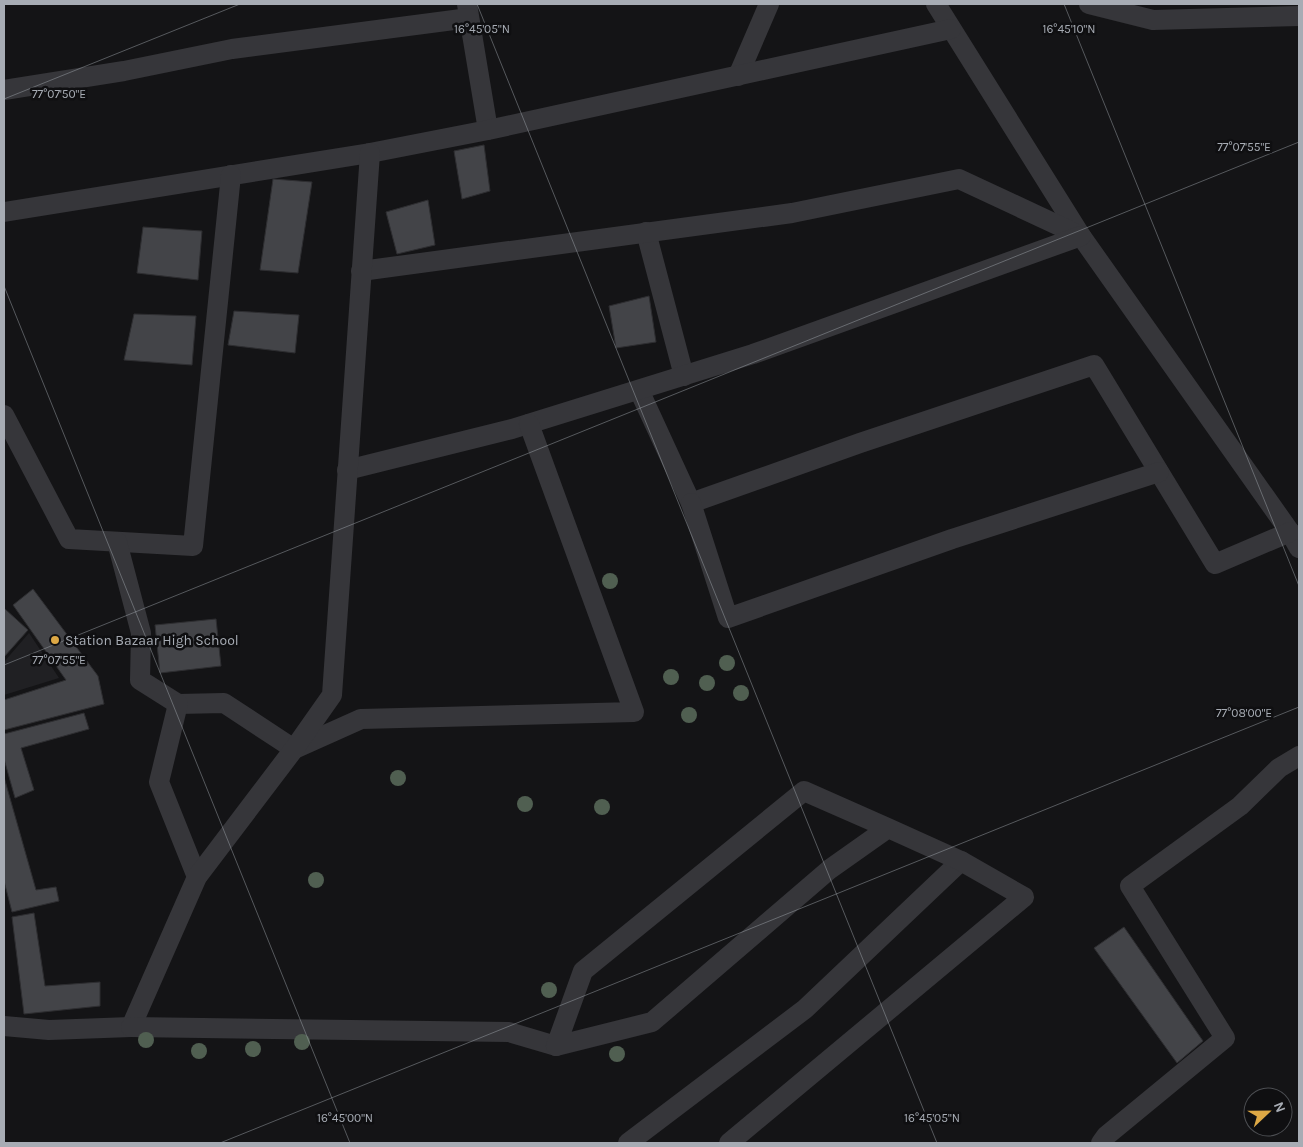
<svg xmlns="http://www.w3.org/2000/svg" width="1303" height="1147" font-family="Karla,sans-serif">
	<style>
		.built { fill: #202023 }
		.building { fill: #434448; stroke: #2e2e31 }
		.lines { fill: none; stroke-linecap: round; stroke-linejoin: round }
		.street { stroke: #36363a; stroke-width: 20 }
		.tree { fill: #505f51 }
		.ticks { fill: none; stroke: #a7acb4; stroke-width: 1; stroke-opacity: 0.45 }
		.poi-dot { fill: #dda845; stroke: #0f0f11; stroke-width: 2 }
		.labels { text-anchor: middle; dominant-baseline: central; stroke-width: 5; stroke-linejoin: round; paint-order: stroke }
		.poi-label { font-size: 14px; fill: #a7acb4; stroke: #0f0f11; text-anchor: start }
		.ticks-label { font-size: 12px; text-anchor: middle; fill: #a7acb4; stroke: #0f0f11; stroke-width: 5; stroke-linejoin: round; paint-order: stroke }
	</style>
	<rect width="100%" height="100%" fill="#141416"/>
	<!-- built -->
	<polygon class="built" points="29,633 59,678 4,695 4,662"/>
	<!-- building -->
	<g class="building">
		<polygon points="484,145 490,191 462,199 454,151"/>
		<polygon points="273,179 312,182 298,273 260,270"/>
		<polygon points="428,200 435,245 397,254 386,212"/>
		<polygon points="143,227 202,231 198,280 137,273"/>
		<polygon points="649,296 656,342 616,348 609,306"/>
		<polygon points="234,311 299,315 295,353 228,345"/>
		<polygon points="134,314 196,316 192,365 124,360"/>
		<polygon points="33,589 98,676 104,704 4,730 4,700 66,680 13,605"/>
		<polygon points="5,609 28,630 4,657 4,610"/>
		<polygon points="216,619 221,666 160,673 155,625"/>
		<polygon points="84,713 89,729 21,748 34,790 15,798 4,759 4,734"/>
		<polygon points="4,777 36,890 56,887 59,901 12,912 4,881"/>
		<polygon points="34,913 45,986 100,982 100,1006 24,1014 12,917"/>
		<polygon points="1124,927 1203,1041 1177,1063 1094,948"/>
	</g>
	<g class="lines">
		<!-- street -->
		<g class="street">
			<polyline points="467,4 488,130"/>
			<polyline points="936,4 1081,236 1290,532 1299,548"/>
			<polyline points="1089,4 1153,20 1299,16"/>
			<polyline points="738,76 769,4"/>
			<polyline points="4,90 124,71 232,49 469,18"/>
			<polyline points="4,212 370,153 488,130 951,29"/>
			<polyline points="646,232 684,376"/>
			<polyline points="361,271 792,213 959,179 1081,236"/>
			<polyline points="639,390 691,503 860,443 1094,365 1215,564 1290,532"/>
			<polyline points="4,415 69,539 193,546 231,175"/>
			<polyline points="347,470 512,429 753,354 1081,236"/>
			<polyline points="691,503 728,618 952,539 1159,472"/>
			<polyline points="117,542 141,633 140,680 178,704 224,703 294,749 361,719 634,712 529,424"/>
			<polyline points="178,704 159,782 197,877"/>
			<polyline points="4,1026 49,1030 131,1027 197,877 294,749 332,695 370,153"/>
			<polyline points="131,1027 509,1032 556,1046"/>
			<polyline points="628,1143 805,1009 961,861"/>
			<polyline points="729,1143 1024,897 961,861 888,828 804,791 583,971 556,1046 652,1022 830,869 888,828"/>
			<polyline points="1101,1143 1106,1136 1225,1038 1130,886 1240,806 1279,768 1299,756"/>
		</g>
	</g>
	<!-- trees -->
	<g class="tree">
		<circle cx="610" cy="581" r="8"/>
		<circle cx="727" cy="663" r="8"/>
		<circle cx="671" cy="677" r="8"/>
		<circle cx="707" cy="683" r="8"/>
		<circle cx="741" cy="693" r="8"/>
		<circle cx="689" cy="715" r="8"/>
		<circle cx="398" cy="778" r="8"/>
		<circle cx="525" cy="804" r="8"/>
		<circle cx="602" cy="807" r="8"/>
		<circle cx="316" cy="880" r="8"/>
		<circle cx="549" cy="990" r="8"/>
		<circle cx="146" cy="1040" r="8"/>
		<circle cx="302" cy="1042" r="8"/>
		<circle cx="253" cy="1049" r="8"/>
		<circle cx="199" cy="1051" r="8"/>
		<circle cx="617" cy="1054" r="8"/>
	</g>
	<!-- ticks -->
	<path class="ticks" d="M 477,4 L 937,1143M 1064,4 L 1299,586M 4,99 L 240,4M 4,286 L 350,1143M 4,665 L 1299,142M 220,1143 L 1299,707"/>
	<!-- markers -->
	<circle class="poi-dot" cx="55" cy="640" r="5"/>
	<g class="labels">
		<!-- poi labels -->
		<g class="poi-label">
			<text x="65" y="640">Station Bazaar High School</text>
		</g>
	</g>
	<g class="ticks-label">
		<text x="482" y="33">16°45'05"N</text>
		<text x="1069" y="33">16°45'10"N</text>
		<text x="59" y="98">77°07'50"E</text>
		<text x="1244" y="151">77°07'55"E</text>
		<text x="59" y="664">77°07'55"E</text>
		<text x="1244" y="717">77°08'00"E</text>
		<text x="345" y="1122">16°45'00"N</text>
		<text x="932" y="1122">16°45'05"N</text>
	</g>
	<!-- border -->
	<rect width="1303" height="1147" fill="none" stroke="#a7acb4" stroke-width="10"/>
	<!-- north arrow -->
	<g transform="translate(1268 1112) rotate(68)"><circle r="24" fill="#0f0f11" stroke="#4c4e52"/>
	<path d="M0-4L9 19L0 12L-9 19Z" fill="#dda845"/>
	<text y="-8" font-size="14" font-weight="bold" text-anchor="middle" fill="#a7acb4">N</text>
	</g>
</svg>
